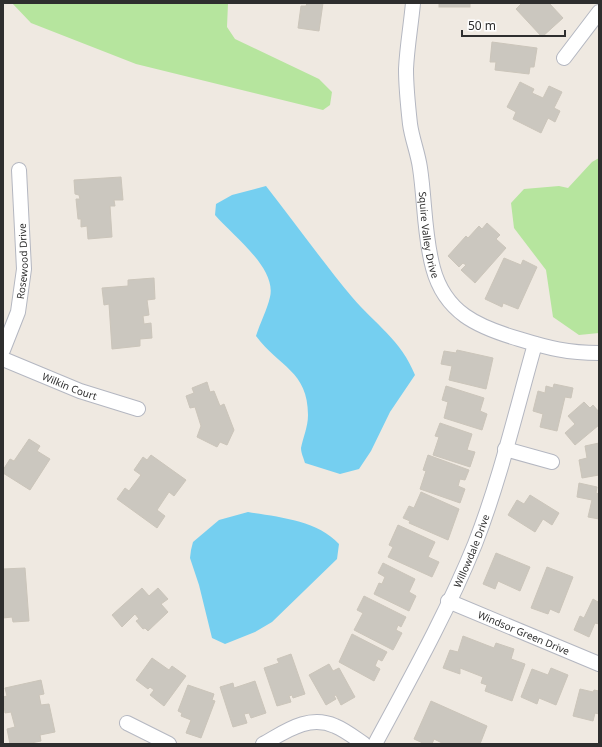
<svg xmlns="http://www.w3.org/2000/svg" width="602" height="747" font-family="'Noto Sans',sans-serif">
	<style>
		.green { fill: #b6e59e }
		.water { fill: #75cff0 }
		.building { fill: #cbc7bf; stroke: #cbc5ba }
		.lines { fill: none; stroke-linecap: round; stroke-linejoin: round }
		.minor-casing { stroke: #b4b7c1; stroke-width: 16 }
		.minor { stroke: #fff; stroke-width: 14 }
		.labels { text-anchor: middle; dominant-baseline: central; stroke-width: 4; stroke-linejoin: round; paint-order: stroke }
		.street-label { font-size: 10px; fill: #2e2e2e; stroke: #fff }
	</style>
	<rect width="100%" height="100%" fill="#efe9e1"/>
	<!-- green -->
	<g class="green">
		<polygon points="12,3 228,3 227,27 235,39 319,79 332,92 330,105 323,110 136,64 31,23"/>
		<polygon points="599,158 599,333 579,335 553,317 546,270 514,228 511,203 524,189 559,186 568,188 592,162"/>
	</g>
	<!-- water -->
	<g class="water">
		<path d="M 266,186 C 295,223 322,261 352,297 C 375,324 401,340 415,375 L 390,412 L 371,451 L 359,469 L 340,474 L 305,463 C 304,459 301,453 301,448 C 303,437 308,427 308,415 C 308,371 279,367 256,336 C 260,323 267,310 270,297 C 277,268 232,235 215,215 L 216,204 L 232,195 Z"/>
		<path d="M 248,512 C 278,517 317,520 339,544 L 337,559 L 272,622 L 255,632 L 225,644 L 212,638 L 199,585 L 190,558 L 191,550 L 193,542 L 219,520 Z"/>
	</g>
	<!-- building -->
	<g class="building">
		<polygon points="307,3 323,3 319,31 298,28 301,6 306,6"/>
		<rect x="439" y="3" width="31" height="4"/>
		<polygon points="522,3 549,3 563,18 542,37 516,9"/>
		<polygon points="492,42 537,48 534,67 530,67 529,74 495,70 496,62 490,62"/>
		<polygon points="520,82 534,89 532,93 543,98 549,86 562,92 554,108 560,111 555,122 548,118 541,133 513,119 516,112 507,107"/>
		<polygon points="121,177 123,200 114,200 115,206 110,206 112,237 88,239 87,226 81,227 81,219 78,219 76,199 80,199 79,195 75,194 74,180"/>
		<polygon points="487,223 500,235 496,239 506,248 475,283 461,270 466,265 463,263 459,267 448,256 466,236 468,238 479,226 482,229"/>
		<polygon points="504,258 521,265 523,260 537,267 518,309 503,303 502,307 485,299"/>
		<polygon points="154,278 155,299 147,300 149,315 143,316 144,324 151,323 152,338 140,339 140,346 112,349 109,304 104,305 102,288 128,286 128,280"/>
		<polygon points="457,350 493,358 486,389 449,380 452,366 441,364 444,351 456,353"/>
		<polygon points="207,382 210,392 214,391 220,406 224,404 234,430 227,445 220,442 217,447 197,437 201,426 195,407 190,408 186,396 194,393 192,388"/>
		<polygon points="554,384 573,388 571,398 565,397 557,431 540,427 543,414 533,411 538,391 545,393 546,386 553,388"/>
		<polygon points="446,386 484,398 480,411 487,414 482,430 444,418 448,402 442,400"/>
		<polygon points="584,402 590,408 593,405 599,412 597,414 599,417 599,425 575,445 565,433 575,424 568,416"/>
		<polygon points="440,423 472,434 467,450 475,452 470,467 433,455 439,437 435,436"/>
		<polygon points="29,439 40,446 37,451 50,459 30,490 3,473 3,470 10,459 14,461"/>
		<polygon points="599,443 599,475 582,478 579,460 587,458 585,446"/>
		<polygon points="151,455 186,480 174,496 169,492 157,510 165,516 157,528 117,499 125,488 129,491 141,475 134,470 143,457 147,460"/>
		<polygon points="428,455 469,470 465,480 460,479 458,486 465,489 460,503 420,489 426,471 423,470"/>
		<polygon points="579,483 597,487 596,493 599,494 599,519 588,517 592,500 577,497"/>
		<polygon points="421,492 459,509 448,540 409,523 410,521 403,518 409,506 414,508"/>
		<polygon points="530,495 559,513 552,525 543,519 535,532 508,515 517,500 524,504"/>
		<polygon points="398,525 435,542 428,557 439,562 432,577 388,557 393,547 389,545"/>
		<polygon points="496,553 530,567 520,591 498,581 495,589 483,584"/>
		<polygon points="383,563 415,579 409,592 416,596 409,611 374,594 379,583 382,584 385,577 378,573"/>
		<polygon points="547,567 573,577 559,613 550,609 548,614 531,608"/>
		<polygon points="25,568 29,621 13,622 12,617 3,618 3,569"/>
		<polygon points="142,588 149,596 158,588 168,599 161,604 168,612 148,631 145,628 143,629 136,621 139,619 135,614 122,627 112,615"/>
		<polygon points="364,596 406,617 401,627 398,625 396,630 402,633 393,650 354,630 363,613 357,610"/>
		<polygon points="593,599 598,602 599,599 599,624 595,623 589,637 574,630 580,616 584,618"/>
		<polygon points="352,634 387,652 382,661 378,659 375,666 380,669 374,681 339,662"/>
		<polygon points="463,636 494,648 496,643 514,649 511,659 525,664 512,701 485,691 487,685 481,683 483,677 460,668 460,674 443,668 450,650 458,652"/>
		<polygon points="291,654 305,694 293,698 292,695 289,696 291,702 277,706 264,668 279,663 277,659"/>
		<polygon points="152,658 169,670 172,666 186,676 164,706 150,695 154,690 150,687 148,689 136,680"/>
		<polygon points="329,664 333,671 339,668 355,697 341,705 336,695 334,696 336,699 326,705 309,675"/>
		<polygon points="551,668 568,675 556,705 539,698 537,704 521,697 532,669 548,675"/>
		<polygon points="41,680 44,694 39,695 41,705 49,704 55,732 40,735 41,741 26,744 10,744 7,729 15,727 11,712 5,713 3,697 7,696 5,688"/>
		<polygon points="255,681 266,713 251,718 249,713 244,714 247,723 233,727 220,687 233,683 234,688"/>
		<polygon points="188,685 214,694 212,700 215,701 201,738 186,733 191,720 181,716 182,713 178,711"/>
		<polygon points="580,689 593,692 594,690 599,691 599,714 595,713 593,721 573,716"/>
		<polygon points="431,701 487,726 480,744 444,744 434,739 432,744 425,744 414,739"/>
	</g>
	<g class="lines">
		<!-- minor casing -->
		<g class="minor-casing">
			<g id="minor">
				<path id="s1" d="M 413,3 C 411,25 407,47 406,69 C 406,88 408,106 410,124 C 412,139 418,153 420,168 C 425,201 424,235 433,268 C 445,313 478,327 519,339 C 548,348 568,353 599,353"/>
				<polyline points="564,58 599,12"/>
				<path id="s2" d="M 3,350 L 18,312 L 24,269 L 19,170"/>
				<path id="s3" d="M 3,359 L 80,391 L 138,409"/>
				<polyline points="505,449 552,462"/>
				<path id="s4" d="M 448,601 L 599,664"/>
				<polyline points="127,723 169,744"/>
				<path d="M 263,744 C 285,732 308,714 335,726 C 345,730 355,738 364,744"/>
				<path id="s5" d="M 375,744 C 410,679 447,613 475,544 C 500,480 516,411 535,344"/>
			</g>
		</g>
		<!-- minor -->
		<use href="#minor" class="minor"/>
	</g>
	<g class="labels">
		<!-- street labels -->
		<g class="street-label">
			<text stroke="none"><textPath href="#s1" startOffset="234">Squire Valley Drive</textPath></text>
			<text stroke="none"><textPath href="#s2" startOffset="92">Rosewood Drive</textPath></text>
			<text stroke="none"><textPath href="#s3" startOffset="72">Wilkin Court</textPath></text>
			<text stroke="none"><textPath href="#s5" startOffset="216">Willowdale Drive</textPath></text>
			<text stroke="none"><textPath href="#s4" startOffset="82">Windsor Green Drive</textPath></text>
		</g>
	</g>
	<!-- border -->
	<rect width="602" height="747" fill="none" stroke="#2e2e2e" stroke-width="8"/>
	<!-- scale -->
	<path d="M462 30v6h103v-6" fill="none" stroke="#2e2e2e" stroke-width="2"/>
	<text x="468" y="30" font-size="12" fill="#2e2e2e" stroke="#ffffff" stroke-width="3" paint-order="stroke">50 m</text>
</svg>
